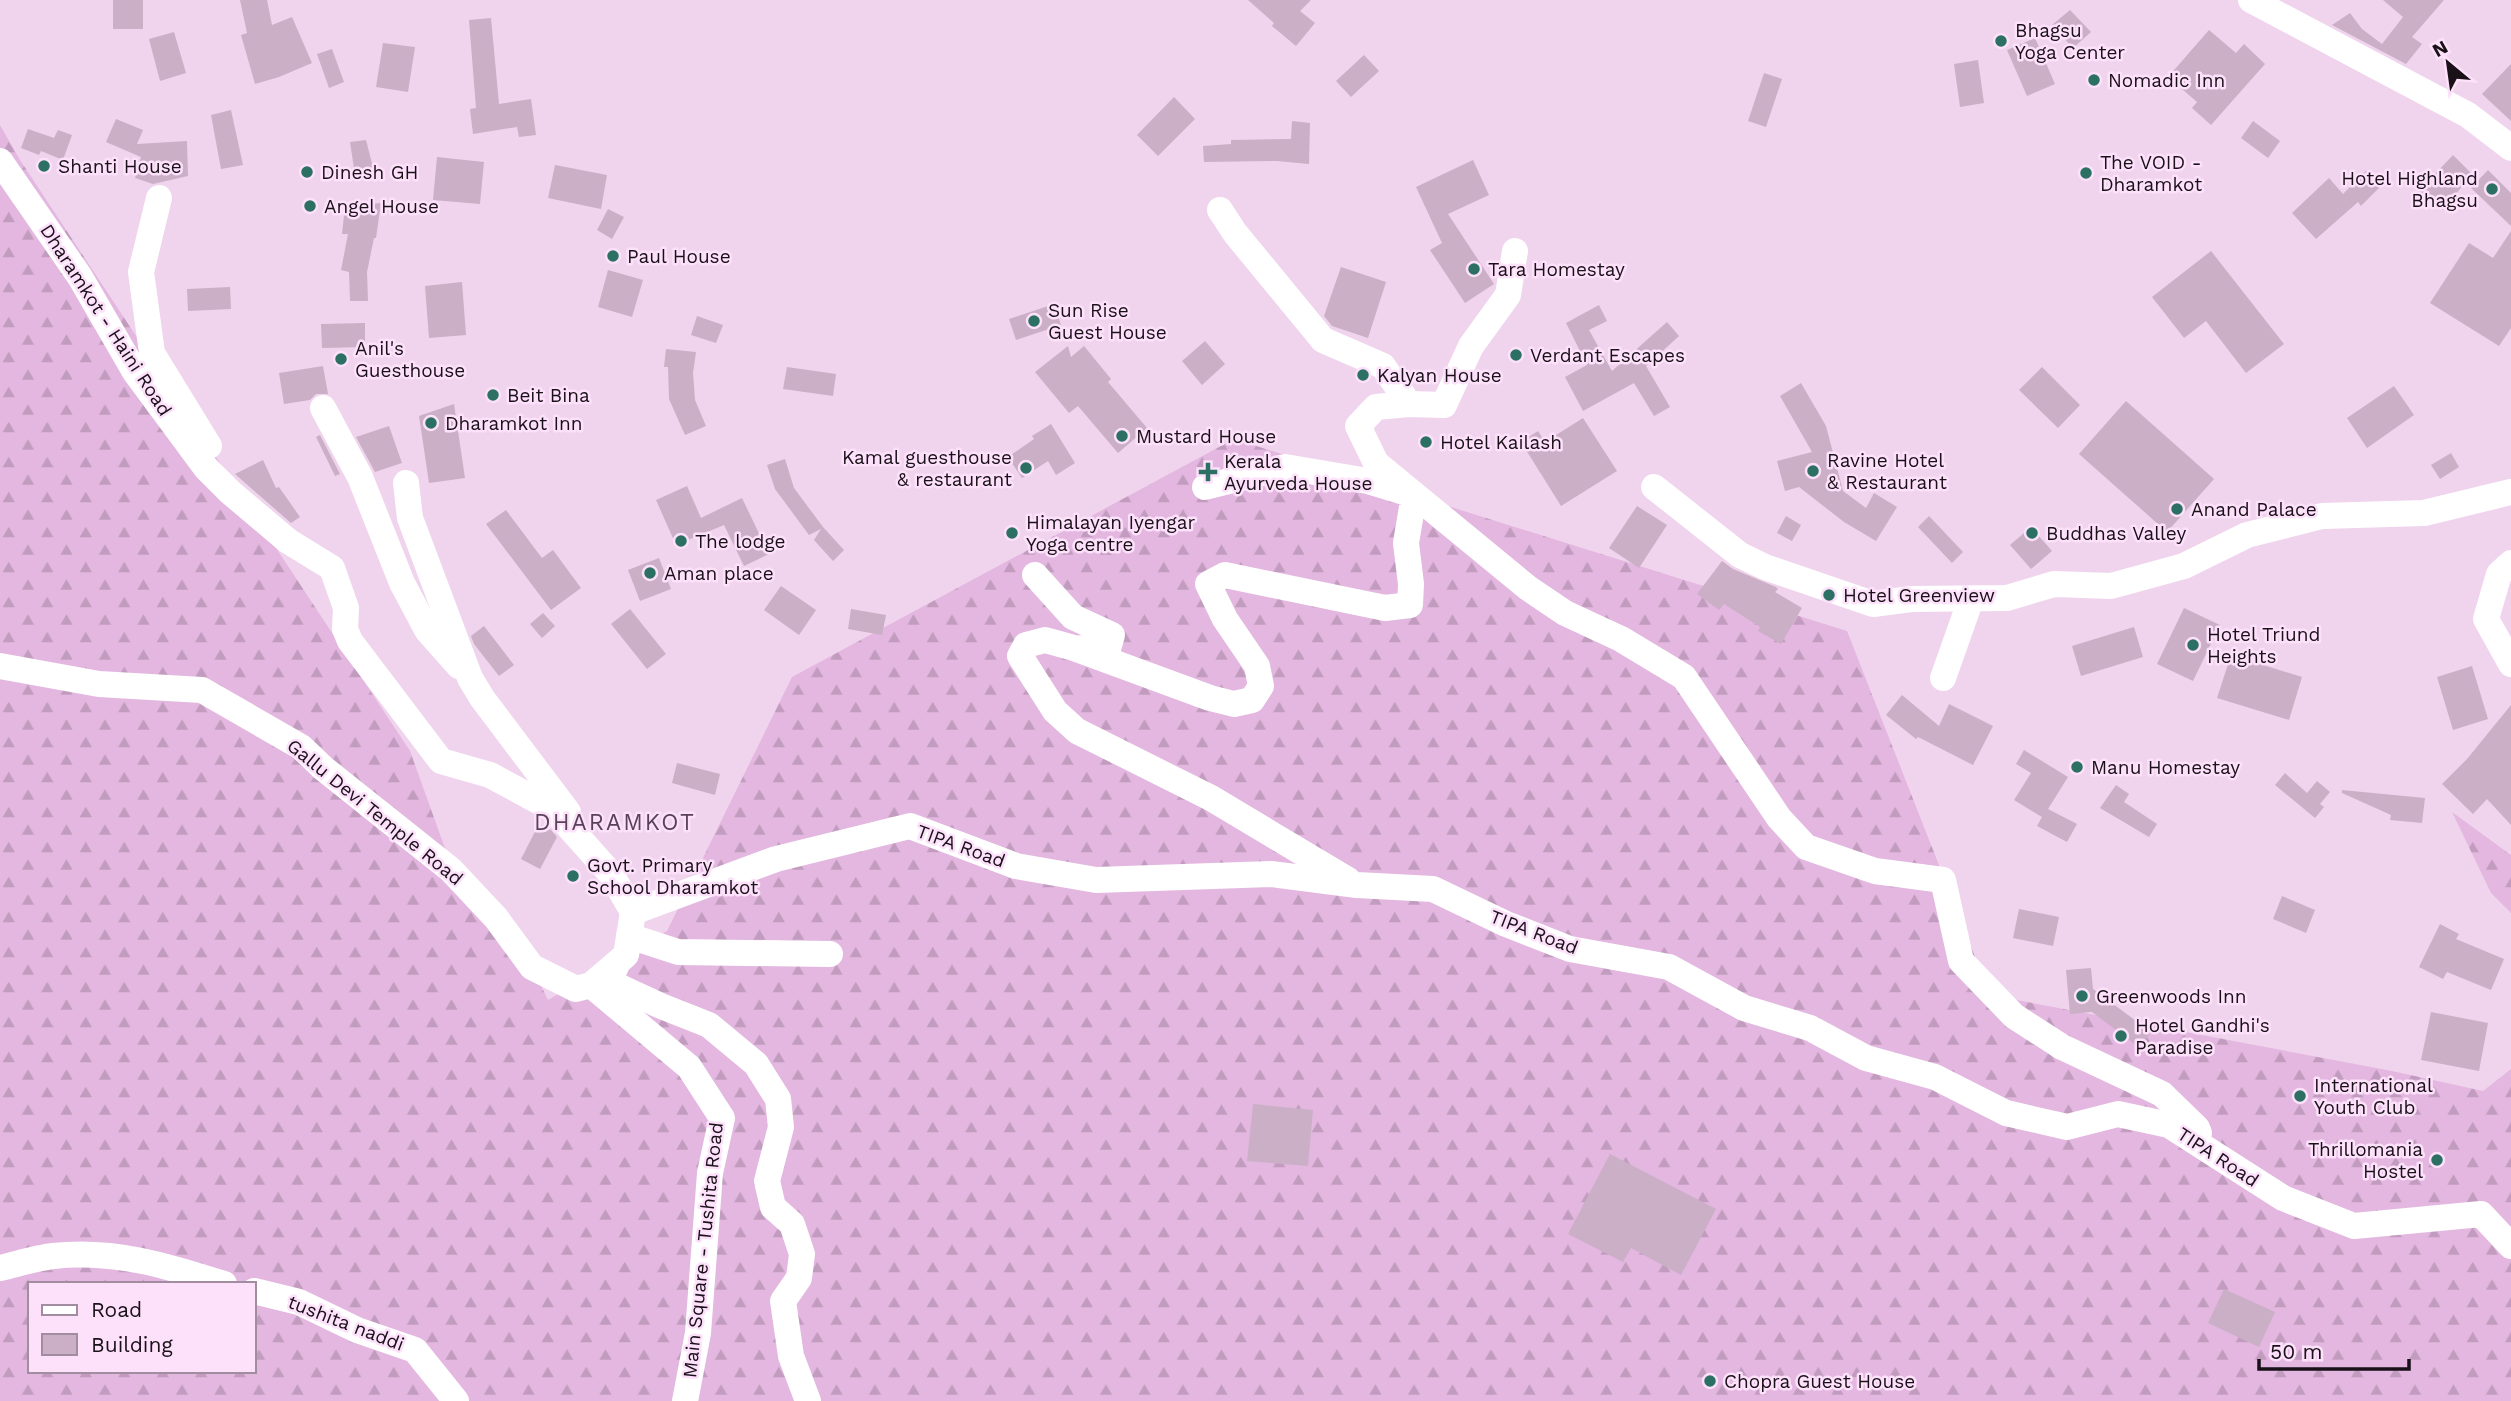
<svg xmlns="http://www.w3.org/2000/svg" width="2511" height="1401" font-family="'Work Sans',sans-serif">
	<style>
		.forest { fill: url(#forest-firs); fill-rule: evenodd }
		.building { fill: #caafc7 }
		.lines { fill: none; stroke-linecap: round; stroke-linejoin: round }
		.minor { stroke: #fff; stroke-width: 26 }
		.poi-dot { fill: #2c7063; stroke: #fde1fb; stroke-width: 2.5 }
		.labels { text-anchor: middle; dominant-baseline: central; stroke-width: 5; stroke-linejoin: round; paint-order: stroke }
		.poi-label { font-size: 19px; fill: #191018; stroke: #fde1fb; text-anchor: start }
		.street-label { font-size: 19px; fill: #191018; stroke: #fde1fb }
		.quarter-label { font-size: 23px; letter-spacing: 2px; fill: #594358; stroke: #fde1fb }
	</style>
	<defs>
		<pattern id="forest-firs" width="22" height="20" patternUnits="userSpaceOnUse" patternTransform="scale(1.75)"><rect width="22" height="20" fill="#e3b7e0"/><path d="M5 1l3.5 6h-7zM16 11l3.5 6h-7z" fill="#c29cbf"/></pattern>
	</defs>
	<rect width="100%" height="100%" fill="#f0d4ed"/>
	<!-- forest -->
	<g class="forest">
		<path d="M 0,125 L 20,160 L 410,751 L 451,865 L 532,967 L 548,1000 L 667,931 L 792,677 L 1234,439 L 1847,631 L 1990,995 L 2392,1071 L 2483,1091 L 2511,1069 L 2511,1401 L 0,1401 ZM 30,1284 L 254,1284 L 254,1371 L 30,1371 Z"/>
		<polygon points="2452,812 2511,855 2511,913 2491,893"/>
	</g>
	<!-- building -->
	<g class="building">
		<rect x="113" y="0" width="30" height="29"/>
		<polygon points="240,0 267,0 272,25 292,17 312,63 279,77 255,84 241,35 247,33"/>
		<polygon points="1248,0 1311,0 1300,11 1315,23 1296,46 1272,26 1274,23"/>
		<polygon points="2383,0 2444,0 2412,37 2422,44 2406,64 2332,25 2350,13 2362,29 2382,44 2403,17"/>
		<polygon points="2070,10 2091,32 2073,48 2052,25"/>
		<polygon points="491,18 499,104 531,99 536,135 519,137 517,127 473,134 470,109 476,108 469,20"/>
		<polygon points="2209,30 2236,53 2244,44 2265,64 2211,125 2192,108 2197,102 2168,77"/>
		<polygon points="174,32 186,73 160,81 149,39"/>
		<polygon points="2035,38 2055,84 2027,96 2007,50"/>
		<polygon points="383,43 415,47 408,92 376,87"/>
		<polygon points="332,49 344,82 329,88 317,54"/>
		<polygon points="1364,55 1379,71 1351,97 1336,81"/>
		<polygon points="1978,60 1984,103 1960,107 1954,64"/>
		<polygon points="2511,64 2511,121 2482,94"/>
		<polygon points="1764,73 1782,79 1766,127 1748,121"/>
		<polygon points="1174,97 1195,119 1158,156 1137,135"/>
		<polygon points="231,110 243,165 221,169 211,115"/>
		<polygon points="116,119 143,130 137,144 187,141 188,176 153,184 135,178 141,157 106,142"/>
		<polygon points="1292,121 1310,123 1309,164 1277,161 1204,162 1203,146 1231,144 1231,140 1291,139"/>
		<polygon points="2253,121 2280,141 2268,158 2241,138"/>
		<polygon points="28,129 54,138 58,130 72,135 63,160 41,151 39,155 21,148"/>
		<polygon points="366,140 374,171 355,175 350,142"/>
		<polygon points="2453,155 2472,174 2443,210 2419,191"/>
		<polygon points="437,157 484,162 480,204 433,200"/>
		<polygon points="1473,160 1489,195 1448,214 1494,284 1465,303 1430,250 1442,243 1416,187"/>
		<polygon points="555,165 607,175 601,209 548,198"/>
		<polygon points="2488,170 2511,193 2511,226 2471,188"/>
		<polygon points="2366,171 2381,186 2361,206 2358,202 2316,239 2292,213 2329,178 2343,194"/>
		<polygon points="381,203 376,238 374,238 367,272 368,301 350,301 349,272 341,270 348,234 342,234 345,206"/>
		<polygon points="608,209 624,217 612,239 597,230"/>
		<polygon points="2511,231 2511,328 2499,346 2430,303 2469,243 2493,258"/>
		<polygon points="2211,251 2284,344 2246,373 2206,321 2184,338 2152,297"/>
		<polygon points="1341,267 1386,282 1368,338 1332,326 1324,316"/>
		<polygon points="608,270 643,280 632,317 598,307"/>
		<polygon points="462,282 466,335 429,338 425,286"/>
		<polygon points="230,287 231,309 188,311 187,289"/>
		<polygon points="1054,304 1061,325 1016,340 1009,319"/>
		<polygon points="1599,305 1607,321 1589,330 1612,371 1667,322 1679,336 1646,366 1670,407 1654,416 1634,383 1583,411 1565,377 1587,365 1566,323"/>
		<polygon points="697,316 723,325 716,343 691,335"/>
		<polygon points="365,323 365,347 322,348 321,324"/>
		<polygon points="1205,341 1225,364 1202,385 1182,361"/>
		<polygon points="1068,346 1071,357 1084,346 1111,379 1108,382 1147,428 1118,453 1078,406 1069,413 1035,372"/>
		<polygon points="666,349 696,352 693,373 695,400 706,426 685,435 669,399 668,367 664,367"/>
		<polygon points="323,366 328,394 316,394 310,400 284,404 279,373"/>
		<polygon points="787,367 836,374 833,396 783,389"/>
		<polygon points="2042,367 2080,405 2058,428 2019,390"/>
		<polygon points="1801,383 1826,426 1843,491 1866,508 1874,493 1897,507 1876,541 1844,522 1799,487 1785,491 1777,461 1812,452 1780,396"/>
		<polygon points="2394,386 2414,415 2367,448 2347,418"/>
		<polygon points="2126,401 2214,479 2167,532 2079,454"/>
		<polygon points="454,404 465,478 429,483 419,416"/>
		<polygon points="1583,418 1617,471 1561,506 1521,442 1538,431 1545,442"/>
		<polygon points="1051,424 1075,463 1056,475 1048,461 1022,478 1008,457 1034,439 1032,436"/>
		<polygon points="389,426 402,463 375,472 356,437"/>
		<polygon points="320,435 340,474 335,476 316,437"/>
		<polygon points="2451,453 2459,467 2440,479 2431,465"/>
		<polygon points="785,459 794,488 823,527 844,550 833,561 814,540 821,529 809,535 775,489 767,465"/>
		<polygon points="263,460 276,488 279,487 300,517 291,523 235,474"/>
		<polygon points="687,486 701,518 742,498 769,554 744,566 724,525 676,545 656,500"/>
		<polygon points="1637,506 1667,525 1639,568 1609,548"/>
		<polygon points="506,510 542,558 553,550 581,588 551,610 486,524"/>
		<polygon points="1786,516 1801,525 1792,541 1777,533"/>
		<polygon points="1929,516 1963,552 1952,563 1918,527"/>
		<polygon points="2031,527 2052,551 2031,569 2010,545"/>
		<polygon points="659,558 671,589 640,601 628,570"/>
		<polygon points="1722,561 1733,569 1776,587 1778,589 1775,592 1802,608 1781,644 1758,631 1760,627 1724,604 1719,610 1697,594"/>
		<polygon points="781,586 816,610 799,635 764,610"/>
		<polygon points="2184,608 2220,625 2193,681 2157,664"/>
		<polygon points="630,609 666,654 647,669 611,624"/>
		<polygon points="851,609 886,615 882,635 848,629"/>
		<polygon points="543,613 555,626 542,638 530,624"/>
		<polygon points="484,626 514,665 499,676 474,644 471,636"/>
		<polygon points="2134,627 2143,657 2081,676 2072,646"/>
		<polygon points="2231,655 2302,677 2289,720 2217,698"/>
		<polygon points="2472,666 2488,719 2453,730 2437,677"/>
		<polygon points="1902,695 1939,726 1949,704 1993,726 1973,765 1918,737 1916,739 1886,715"/>
		<polygon points="2511,705 2511,825 2487,799 2473,814 2442,784 2467,759"/>
		<polygon points="2024,750 2068,777 2048,809 2077,824 2067,842 2037,826 2042,817 2014,800 2031,773 2016,764"/>
		<polygon points="677,763 720,774 715,795 672,783"/>
		<polygon points="2285,773 2307,793 2317,781 2330,792 2320,804 2324,807 2315,818 2275,785"/>
		<polygon points="2116,785 2129,794 2124,802 2157,824 2149,837 2100,808"/>
		<polygon points="2342,790 2425,798 2422,823 2390,820 2391,815 2342,793"/>
		<polygon points="539,824 551,830 557,837 540,869 521,859"/>
		<polygon points="2282,896 2315,910 2306,933 2273,919"/>
		<polygon points="2019,909 2059,917 2053,946 2013,938"/>
		<polygon points="2440,924 2459,934 2456,939 2504,959 2491,990 2447,972 2443,979 2419,967"/>
		<polygon points="2091,968 2093,989 2151,1032 2140,1048 2092,1012 2070,1014 2066,970"/>
		<polygon points="2431,1012 2488,1023 2479,1071 2421,1060"/>
		<polygon points="1253,1104 1313,1110 1308,1166 1247,1161"/>
		<polygon points="1610,1154 1716,1209 1681,1275 1631,1248 1623,1262 1568,1234"/>
		<polygon points="2224,1289 2275,1312 2259,1347 2208,1323"/>
	</g>
	<g class="lines">
		<!-- minor -->
		<g class="minor">
			<polyline points="2251,0 2468,115 2511,148"/>
			<polyline points="0,161 80,277 135,372 206,468 230,492 288,541 332,568 346,608 345,629 350,641 441,761 490,775 553,809 611,874 633,912"/>
			<polyline points="159,198 141,272 152,353 209,446"/>
			<polyline points="1220,210 1235,233 1323,340 1383,366 1409,404"/>
			<polyline points="1515,251 1508,295 1471,346 1444,405 1409,404 1376,407 1358,426 1376,463 1528,588 1565,613 1621,639 1684,677 1779,818 1806,847 1875,871 1943,880 1961,961 2014,1016 2062,1047 2162,1094 2197,1128 2199,1133"/>
			<polyline points="323,408 360,477 402,583 427,630 459,666"/>
			<polyline points="406,483 410,518 470,678 482,698 568,812"/>
			<polyline points="1205,487 1285,467 1368,481 1414,495 1406,543 1411,584 1410,605 1385,608 1225,575 1208,584 1225,619 1257,666 1261,686 1252,700 1234,704 1210,698 1074,648 1045,640 1026,645 1020,656 1055,711 1077,731 1211,798 1348,880"/>
			<polyline points="1654,487 1740,555 1765,567 1873,604 1911,599 2007,598 2054,584 2111,586 2184,566 2247,535 2322,516 2424,513 2511,492"/>
			<polyline points="2511,563 2499,574 2486,619 2511,664"/>
			<polyline points="1035,575 1073,617 1112,635 1108,649 1082,648"/>
			<polyline points="0,666 99,684 202,690 301,747 323,768 451,870 496,918 532,967 576,989 591,985 626,955 633,912"/>
			<polyline points="1943,678 1971,599"/>
			<polyline points="633,912 776,859 910,826 1016,866 1096,880 1271,874 1357,885 1433,889 1506,924 1570,949 1669,967 1744,1008 1810,1028 1866,1058 1935,1077 2006,1113 2067,1127 2118,1114 2169,1125 2283,1198 2354,1226 2481,1214 2511,1246"/>
			<polyline points="629,936 678,952 830,954"/>
			<polyline points="617,964 609,982 661,1006 709,1025 756,1064 778,1099 781,1127 767,1181 773,1207 792,1224 802,1254 799,1278 783,1301 791,1356 808,1401"/>
			<polyline points="591,985 689,1067 722,1118 710,1173 698,1333 685,1401"/>
			<path d="M 0,1268 C 17,1264 36,1258 53,1256 C 113,1249 168,1266 224,1284"/>
			<polyline points="254,1291 299,1302 357,1330 415,1350 456,1401"/>
		</g>
	</g>
	<!-- markers -->
	<g class="poi-dot">
		<circle cx="2001" cy="41" r="7"/>
		<circle cx="2094" cy="80" r="7"/>
		<circle cx="44" cy="166" r="7"/>
		<circle cx="307" cy="172" r="7"/>
		<circle cx="2086" cy="173" r="7"/>
		<circle cx="2492" cy="189" r="7"/>
		<circle cx="310" cy="206" r="7"/>
		<circle cx="613" cy="256" r="7"/>
		<circle cx="1474" cy="269" r="7"/>
		<circle cx="1034" cy="321" r="7"/>
		<circle cx="1516" cy="355" r="7"/>
		<circle cx="341" cy="359" r="7"/>
		<circle cx="1363" cy="375" r="7"/>
		<circle cx="493" cy="395" r="7"/>
		<circle cx="431" cy="423" r="7"/>
		<circle cx="1122" cy="436" r="7"/>
		<circle cx="1426" cy="442" r="7"/>
		<circle cx="1026" cy="468" r="7"/>
		<circle cx="1813" cy="471" r="7"/>
		<path d="M1204.5 461.5h7v7h7v7h-7v7h-7v-7h-7v-7h7z"/>
		<circle cx="2177" cy="509" r="7"/>
		<circle cx="1012" cy="533" r="7"/>
		<circle cx="2032" cy="533" r="7"/>
		<circle cx="681" cy="541" r="7"/>
		<circle cx="650" cy="573" r="7"/>
		<circle cx="1829" cy="595" r="7"/>
		<circle cx="2193" cy="645" r="7"/>
		<circle cx="2077" cy="767" r="7"/>
		<circle cx="573" cy="876" r="7"/>
		<circle cx="2082" cy="996" r="7"/>
		<circle cx="2121" cy="1036" r="7"/>
		<circle cx="2300" cy="1096" r="7"/>
		<circle cx="2437" cy="1160" r="7"/>
		<circle cx="1710" cy="1381" r="7"/>
	</g>
	<g class="labels">
		<!-- poi labels -->
		<g class="poi-label">
			<text x="2015" y="30">Bhagsu<tspan x="2015" dy="22">Yoga Center</tspan></text>
			<text x="2108" y="80">Nomadic Inn</text>
			<text x="2100" y="162">The VOID -<tspan x="2100" dy="22">Dharamkot</tspan></text>
			<text x="58" y="166">Shanti House</text>
			<text x="321" y="172">Dinesh GH</text>
			<text x="2478" y="178" text-anchor="end">Hotel Highland<tspan x="2478" dy="22">Bhagsu</tspan></text>
			<text x="324" y="206">Angel House</text>
			<text x="627" y="256">Paul House</text>
			<text x="1488" y="269">Tara Homestay</text>
			<text x="1048" y="310">Sun Rise<tspan x="1048" dy="22">Guest House</tspan></text>
			<text x="355" y="348">Anil's<tspan x="355" dy="22">Guesthouse</tspan></text>
			<text x="1530" y="355">Verdant Escapes</text>
			<text x="1377" y="375">Kalyan House</text>
			<text x="507" y="395">Beit Bina</text>
			<text x="445" y="423">Dharamkot Inn</text>
			<text x="1136" y="436">Mustard House</text>
			<text x="1440" y="442">Hotel Kailash</text>
			<text x="1012" y="457" text-anchor="end">Kamal guesthouse<tspan x="1012" dy="22">&amp; restaurant</tspan></text>
			<text x="1827" y="460">Ravine Hotel<tspan x="1827" dy="22">&amp; Restaurant</tspan></text>
			<text x="1224" y="461">Kerala<tspan x="1224" dy="22">Ayurveda House</tspan></text>
			<text x="2191" y="509">Anand Palace</text>
			<text x="1026" y="522">Himalayan Iyengar<tspan x="1026" dy="22">Yoga centre</tspan></text>
			<text x="2046" y="533">Buddhas Valley</text>
			<text x="695" y="541">The lodge</text>
			<text x="664" y="573">Aman place</text>
			<text x="1843" y="595">Hotel Greenview</text>
			<text x="2207" y="634">Hotel Triund<tspan x="2207" dy="22">Heights</tspan></text>
			<text x="2091" y="767">Manu Homestay</text>
			<text x="587" y="865">Govt. Primary<tspan x="587" dy="22">School Dharamkot</tspan></text>
			<text x="2096" y="996">Greenwoods Inn</text>
			<text x="2135" y="1025">Hotel Gandhi's<tspan x="2135" dy="22">Paradise</tspan></text>
			<text x="2314" y="1085">International<tspan x="2314" dy="22">Youth Club</tspan></text>
			<text x="2423" y="1149" text-anchor="end">Thrillomania<tspan x="2423" dy="22">Hostel</tspan></text>
			<text x="1724" y="1381">Chopra Guest House</text>
		</g>
		<!-- street labels -->
		<g class="street-label">
			<text transform="translate(106 320) rotate(57)">Dharamkot - Haini Road</text>
			<text transform="translate(375 812) rotate(39)">Gallu Devi Temple Road</text>
			<text transform="translate(961 846) rotate(20)">TIPA Road</text>
			<text transform="translate(1534 932) rotate(21)">TIPA Road</text>
			<text transform="translate(2218 1157) rotate(33)">TIPA Road</text>
			<text transform="translate(703 1250) rotate(-84)">Main Square - Tushita Road</text>
			<text transform="translate(346 1323) rotate(21)">tushita naddi</text>
		</g>
		<!-- quarter labels -->
		<g class="quarter-label">
			<text x="615" y="822">DHARAMKOT</text>
		</g>
	</g>
	<!-- legend -->
	<rect x="28" y="1282" width="228" height="91" fill="#fde1fb" stroke="#a28da0" stroke-width="2"/>
	<rect x="42" y="1305" width="35" height="10" fill="#ffffff" stroke="#a28da0" stroke-width="2"/>
	<text x="91" y="1317" font-size="21" fill="#191018">Road</text>
	<rect x="42" y="1334" width="35" height="21" fill="#caafc7" stroke="#a28da0" stroke-width="2"/>
	<text x="91" y="1352" font-size="21" fill="#191018">Building</text>
	<!-- north arrow -->
	<g transform="translate(2448 63) rotate(331)" stroke="#fde1fb" stroke-width="5" paint-order="stroke">
	<path d="M0-5L12 26L0 18L-12 26Z" fill="#191018"/>
	<text y="-10" font-size="19" font-weight="bold" text-anchor="middle" fill="#191018">N</text>
	</g>
	<!-- scale -->
	<path d="M2259 1359v10h150v-10" fill="none" stroke="#191018" stroke-width="3.5"/>
	<text x="2270" y="1359" font-size="21" fill="#191018" stroke="#fde1fb" stroke-width="5" paint-order="stroke">50 m</text>
</svg>
